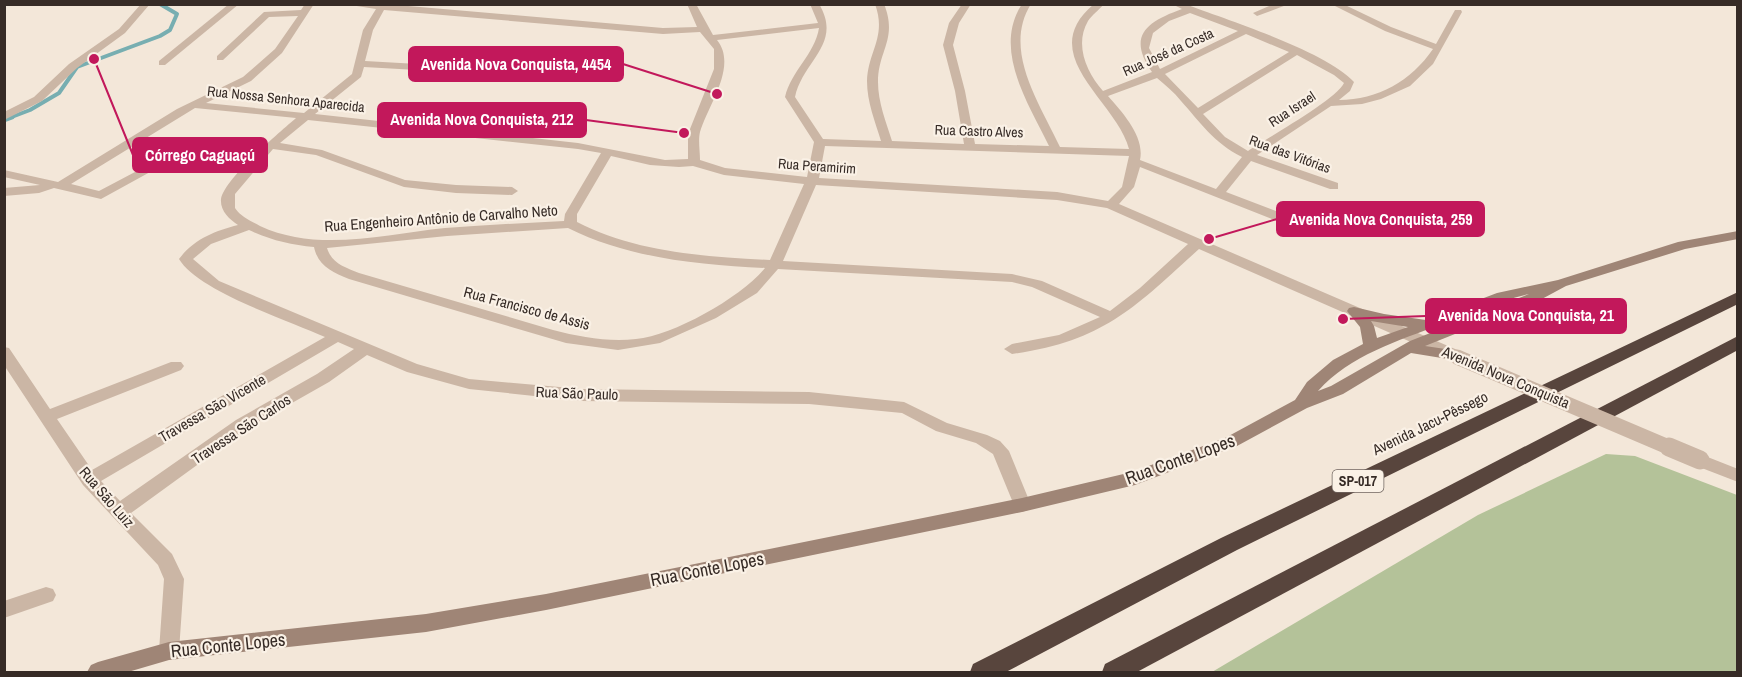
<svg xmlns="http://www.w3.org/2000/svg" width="1742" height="677" font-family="'Archivo Narrow',sans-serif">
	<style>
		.green { fill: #b4c299 }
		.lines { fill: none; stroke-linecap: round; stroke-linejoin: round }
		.stream-far1 { stroke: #77aeb1; stroke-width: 4 }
		.stream { stroke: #77aeb1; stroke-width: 5 }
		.street { fill: #cbb6a5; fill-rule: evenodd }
		.secondary { fill: #9f8576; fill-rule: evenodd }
		.highway { fill: #58453d; fill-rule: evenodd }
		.street-bridge-far1 { stroke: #cbb6a5; stroke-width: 15 }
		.street-bridge { stroke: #cbb6a5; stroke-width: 19 }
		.labels { text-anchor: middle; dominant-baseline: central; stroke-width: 4.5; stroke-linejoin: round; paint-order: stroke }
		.far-street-label { font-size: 14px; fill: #362b26; stroke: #faf1e6 }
		.shield { fill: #faf1e6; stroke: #716660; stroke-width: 1.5 }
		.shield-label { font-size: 14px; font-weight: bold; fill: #362b26 }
		.street-label { font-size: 15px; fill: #362b26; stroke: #faf1e6 }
		.near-street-label { font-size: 18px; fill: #362b26; stroke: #faf1e6 }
		.leader { fill: none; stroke: #c2185b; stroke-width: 2 }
		.callout-dot { fill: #c2185b; stroke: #faf1e6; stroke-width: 2 }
		.callout { fill: #c2185b; stroke: #c2185b; stroke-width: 2 }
		.callout-label { font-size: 16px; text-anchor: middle; font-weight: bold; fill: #fff }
	</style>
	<rect width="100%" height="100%" fill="#f3e7d9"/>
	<!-- green -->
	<polygon class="green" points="1606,454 1635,456 1737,495 1737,672 1212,672 1478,515"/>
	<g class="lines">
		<!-- stream-far1 -->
		<polyline class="stream-far1" points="9,118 30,110 59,93 77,67 160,36 170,30 177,14 160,4"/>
		<!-- stream -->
		<polyline class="stream" points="4,120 12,117"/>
		<!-- street -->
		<g class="street">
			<polygon points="141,4 150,4 125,33 77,68 42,101 4,120 4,112 34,97 69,64 119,29"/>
			<polygon points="229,4 239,4 165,65 159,65 159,61"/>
			<path d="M 305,4 L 314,4 L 282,53 L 251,81 L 206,103 L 304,113 L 352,74 L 363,30 L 376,9 L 344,4 L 385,4 L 663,28 L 697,27 L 687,4 L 696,4 L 713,35 L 818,23 L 810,4 L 819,4 C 843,44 803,60 795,97 L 823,139 L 881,141 C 875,121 867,102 867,81 C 868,51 887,37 875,4 L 884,4 C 898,39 878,50 878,82 C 878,102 886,122 892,141 L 964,144 L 955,91 L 943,45 L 949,23 L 962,4 L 971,4 L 959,23 L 953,45 L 965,91 L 975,144 L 1049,146 C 1029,104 992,50 1022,4 L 1031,4 C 1002,50 1040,104 1060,147 L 1129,149 C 1117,101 1033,55 1094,4 L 1104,4 C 1099,10 1092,15 1088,21 C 1074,45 1087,73 1103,91 L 1152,72 C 1127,36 1146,22 1182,9 L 1172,4 L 1185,4 C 1227,20 1326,51 1354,82 L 1350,91 L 1339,100 C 1378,100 1411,81 1433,49 L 1385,31 L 1331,4 L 1343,4 L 1391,27 L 1436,44 L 1455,10 L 1461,10 L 1462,12 L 1433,64 L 1410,86 L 1381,99 L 1362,104 L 1331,106 L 1257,155 L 1338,183 L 1338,189 L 1330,189 L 1251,161 L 1226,192 L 1310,224 L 1311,227 L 1310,230 L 1300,230 L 1140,167 L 1134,187 L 1119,204 L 1462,352 L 1465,356 L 1462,360 L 1452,360 L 1199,249 C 1134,308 1104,341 1012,354 L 1004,349 L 1012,344 L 1059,335 L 1100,317 L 1032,287 L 1012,282 L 778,269 L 757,293 L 716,318 L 660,343 L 618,350 L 566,343 L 349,279 C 332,272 318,266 314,247 C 291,245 270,240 249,230 L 211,244 L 193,259 L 219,281 L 417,364 L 469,379 L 582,389 L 809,392 L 904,402 L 947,423 L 987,435 L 1000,441 L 1009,451 L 1031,505 L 1028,510 L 1022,512 L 1016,510 L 993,454 L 976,443 L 936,431 L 902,413 L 809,404 L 582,401 L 469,389 L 407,372 L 367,355 L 329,382 L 248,428 L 131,513 L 172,554 L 184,579 L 179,651 L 176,658 L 169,660 L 162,658 L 159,651 L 164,579 L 158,565 L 83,485 L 4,365 L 4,347 L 9,348 L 50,409 L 171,362 L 181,362 L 184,366 L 181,370 L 57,419 L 92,470 L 325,337 C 289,321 198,291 179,259 C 194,239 215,231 238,225 C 229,219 220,211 221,199 C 224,179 280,132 296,118 L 195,108 L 71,184 L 99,191 L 171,153 L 179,153 L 181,155 L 101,199 L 54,188 L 39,193 L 4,196 L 4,188 L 40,185 L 4,177 L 4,170 L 58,182 L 177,109 L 243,77 L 275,49 L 298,16 L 269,17 L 223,60 L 217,60 L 217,56 L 264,12 L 301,10 ZM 384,10 L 663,34 L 700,32 L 714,49 L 714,69 L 688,134 L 688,159 L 665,160 L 578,143 L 315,114 L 361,77 L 364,67 L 595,80 L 600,77 L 595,74 L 365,61 L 373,30 ZM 1190,13 L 1238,31 L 1160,69 L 1149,48 L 1153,33 L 1169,21 ZM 819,28 C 815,54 791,71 785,97 L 814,142 L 807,177 L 725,168 L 700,160 C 700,151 698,140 700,132 C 708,105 738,66 717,40 ZM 1246,34 L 1289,52 L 1198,108 L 1165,74 ZM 1297,55 L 1334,75 L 1344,83 C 1336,100 1267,138 1248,151 L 1225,137 L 1203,114 ZM 1157,78 C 1165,85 1174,92 1181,101 C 1200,122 1214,143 1242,157 L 1216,189 L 1140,160 C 1145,137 1123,113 1108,96 ZM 308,120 L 578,149 L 601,153 L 565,214 L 564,221 C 524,223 485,225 445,228 C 385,234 318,253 260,226 C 251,221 241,217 235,208 L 235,194 L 273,149 L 316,155 L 404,187 L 456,193 L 512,195 L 518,191 L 512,187 L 456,185 L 405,180 L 322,150 L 280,143 ZM 825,146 L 1129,156 L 1122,187 L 1108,201 L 1057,192 L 819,178 ZM 611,156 L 650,165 L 679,167 L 693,166 L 724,175 L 804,184 L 770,260 C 705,257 635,252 577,222 L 577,214 ZM 816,185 L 1057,200 L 1107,208 L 1188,244 L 1140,288 L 1110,311 L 1042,281 L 1012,274 L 783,261 ZM 568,228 C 628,258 699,265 765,268 C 740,298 674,335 636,339 C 608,342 580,337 553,330 L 359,273 C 345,267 332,264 327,248 L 447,236 ZM 338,342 L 354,349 L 317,374 L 236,420 L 120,501 L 101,481 Z"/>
			<polygon points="1274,4 1289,4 1257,16 1253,13"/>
			<polygon points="1700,454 1738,469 1738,482 1694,465 1691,460 1694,455"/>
			<polygon points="46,587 53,589 56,595 53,601 4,618 4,601"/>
		</g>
		<!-- secondary -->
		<path class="secondary" d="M 1738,231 L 1738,239 L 1685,249 L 1566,286 L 1540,300 L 1425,346 L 1459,351 L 1462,355 L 1459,359 L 1454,360 L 1411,353 L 1343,394 L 1307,408 L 1237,446 L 1135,485 L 1022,512 L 546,610 L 426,632 L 169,660 L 128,672 L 87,672 L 91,665 L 98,662 L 169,642 L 426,614 L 546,594 L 1022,498 L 1132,472 L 1225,438 L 1295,400 L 1307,382 L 1333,360 L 1363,344 L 1360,327 L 1347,311 L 1349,308 L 1354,307 L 1384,314 L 1426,320 L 1497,293 L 1558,280 L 1678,242 ZM 1529,294 L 1410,341 L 1331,386 L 1318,391 C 1350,355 1398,341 1442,324 C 1471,313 1499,301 1529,294 ZM 1371,321 L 1408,327 L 1377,338 L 1374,326 Z"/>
		<!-- highway -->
		<g class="highway">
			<polygon points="1738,292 1738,304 1237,550 1006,672 970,672 973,664 1221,538"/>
			<polygon points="1738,336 1738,350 1137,672 1102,672 1105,664"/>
		</g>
		<!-- street-bridge-far1 -->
		<polyline class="street-bridge-far1" points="1457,357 1673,449"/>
		<!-- street-bridge -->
		<polyline class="street-bridge" points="1669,447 1700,460"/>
	</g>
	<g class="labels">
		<!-- far-street labels -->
		<g class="far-street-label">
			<text transform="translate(1168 52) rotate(-24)">Rua José da Costa</text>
			<text transform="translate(286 99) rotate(6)">Rua Nossa Senhora Aparecida</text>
			<text transform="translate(1292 109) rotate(-33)">Rua Israel</text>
			<text transform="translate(979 131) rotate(2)">Rua Castro Alves</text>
			<text transform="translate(1290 154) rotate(20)">Rua das Vitórias</text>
			<text transform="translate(817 166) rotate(4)">Rua Peramirim</text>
		</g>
		<!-- shield labels -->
		<rect class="shield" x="1332.5" y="470" width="51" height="22" rx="4.5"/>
		<g class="shield-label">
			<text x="1358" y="481">SP-017</text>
		</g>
		<!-- street labels -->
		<g class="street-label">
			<text transform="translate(441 218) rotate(-4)">Rua Engenheiro Antônio de Carvalho Neto</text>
			<text transform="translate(527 308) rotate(15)">Rua Francisco de Assis</text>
			<text transform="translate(1506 377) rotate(23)">Avenida Nova Conquista</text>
			<text transform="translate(577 393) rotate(2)">Rua São Paulo</text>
			<text transform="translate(212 408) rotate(-30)">Travessa São Vicente</text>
			<text transform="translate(1430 423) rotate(-26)">Avenida Jacu-Pêssego</text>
			<text transform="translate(241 429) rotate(-33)">Travessa São Carlos</text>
			<text transform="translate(107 497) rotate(49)">Rua São Luiz</text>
		</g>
		<!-- near-street labels -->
		<g class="near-street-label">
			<text transform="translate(1180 459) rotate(-20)">Rua Conte Lopes</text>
			<text transform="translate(707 569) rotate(-11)">Rua Conte Lopes</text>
			<text transform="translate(228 645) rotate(-6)">Rua Conte Lopes</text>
		</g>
	</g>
	<!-- callouts -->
	<path class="leader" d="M717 94L623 64M684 133L586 120M94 59L133 155M1209 239L1277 219M1343 319L1426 316"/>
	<g class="callout-dot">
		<circle cx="717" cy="94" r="6"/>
		<circle cx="684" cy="133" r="6"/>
		<circle cx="94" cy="59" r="6"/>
		<circle cx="1209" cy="239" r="6"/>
		<circle cx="1343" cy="319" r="6"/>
	</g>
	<g class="callout">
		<rect x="409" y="47" width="214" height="34" rx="6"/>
		<rect x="378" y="103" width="208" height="34" rx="6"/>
		<rect x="133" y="138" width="134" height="34" rx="6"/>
		<rect x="1277" y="202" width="207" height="34" rx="6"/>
		<rect x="1426" y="299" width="200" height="34" rx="6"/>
	</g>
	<g class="callout-label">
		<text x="516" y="70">Avenida Nova Conquista, 4454</text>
		<text x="482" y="125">Avenida Nova Conquista, 212</text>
		<text x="200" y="161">Córrego Caguaçú</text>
		<text x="1381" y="225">Avenida Nova Conquista, 259</text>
		<text x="1526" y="321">Avenida Nova Conquista, 21</text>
	</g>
	<!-- border -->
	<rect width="1742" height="677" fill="none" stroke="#362b26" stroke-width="12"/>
</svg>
